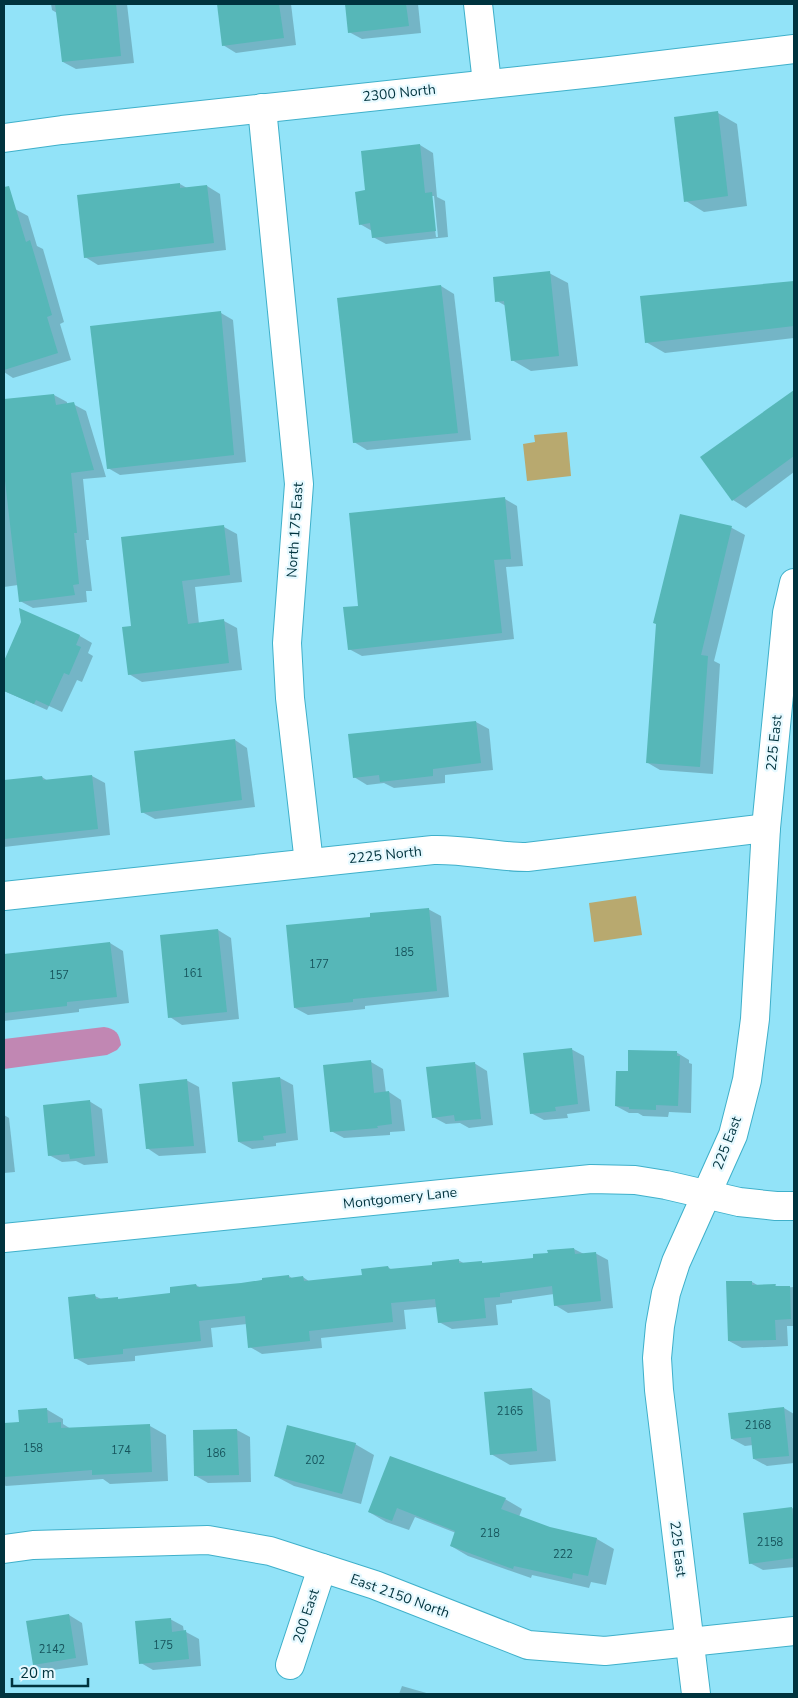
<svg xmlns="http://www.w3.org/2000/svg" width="798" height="1698" font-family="'Nunito Sans',sans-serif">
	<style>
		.green { fill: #b8a96f }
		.water { fill: #c187b3 }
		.shadow { fill: #0003; fill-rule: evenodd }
		.building { fill: #56b7b8 }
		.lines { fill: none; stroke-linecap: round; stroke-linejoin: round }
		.minor-casing { stroke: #3fb0ca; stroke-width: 30 }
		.minor { stroke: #fff; stroke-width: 28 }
		.labels { text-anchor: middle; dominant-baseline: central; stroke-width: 4.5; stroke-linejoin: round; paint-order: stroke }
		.number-label { font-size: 11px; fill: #16545c }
		.street-label { font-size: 14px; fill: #00333e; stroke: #e6f9ff }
	</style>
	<rect width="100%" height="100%" fill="#92e3f8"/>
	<!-- green -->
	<g class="green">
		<polygon points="567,432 571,476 527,481 523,444 535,442 534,435"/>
		<polygon points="636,896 642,935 594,942 589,903"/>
	</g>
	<!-- water -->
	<path class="water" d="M 104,1027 C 116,1029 119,1033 121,1045 L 117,1050 L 107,1055 L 4,1069 L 4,1039 Z"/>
	<!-- shadow -->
	<g class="shadow">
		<polygon points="51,4 127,4 134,63 76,69 63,62 57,13 52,10"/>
		<polygon points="218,4 291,4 296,45 236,53 223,45"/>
		<polygon points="346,4 418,4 421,33 362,39 349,32"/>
		<polygon points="718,113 737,124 747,206 704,212 686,201"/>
		<path d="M 420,145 L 433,153 L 437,197 L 445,201 L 448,237 L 386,244 L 373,237 L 372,231 L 360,224 L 367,192 ZM 431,196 L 434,196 L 438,237 L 436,237 Z"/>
		<polygon points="180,184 187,188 207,186 220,194 226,250 98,265 85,257"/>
		<polygon points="15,209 28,216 37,246 43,249 64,322 60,324 71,360 13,378 4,372 4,212"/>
		<polygon points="549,273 568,283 578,366 531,371 512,360 506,306 497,301"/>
		<polygon points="794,282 794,338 665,353 646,342 641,297"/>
		<polygon points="441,286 454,294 471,440 367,450 354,442"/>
		<polygon points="221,313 233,320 246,462 120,475 108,468"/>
		<polygon points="791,394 794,396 794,472 746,508 733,500"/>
		<polygon points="54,395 67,402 67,404 73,404 86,411 106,477 83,479 89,540 86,540 92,591 86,591 87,602 33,608 20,601 18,585 4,587 4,401"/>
		<polygon points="505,499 517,506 523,566 506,567 514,639 362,656 349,649 360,607"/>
		<polygon points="681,516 732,528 745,535 714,661 720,664 713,774 660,770 648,763"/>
		<polygon points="224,527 237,534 242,582 195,587 199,624 224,621 237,628 242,670 142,682 129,674 133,627 122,538"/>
		<polygon points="22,622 80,636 92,643 88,653 93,656 82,682 77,680 62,712 49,706 47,710 4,691 4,664"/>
		<polygon points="476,722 489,729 493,770 445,775 445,783 394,788 384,783 367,785 354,777"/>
		<polygon points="235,740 247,748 255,807 155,819 142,812"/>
		<polygon points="92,776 105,783 110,835 4,847 4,781 42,777 48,781"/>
		<polygon points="428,909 441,916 449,997 365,1006 365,1009 308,1015 295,1008 372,918"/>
		<polygon points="218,930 231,938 239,1019 182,1025 170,1017"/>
		<polygon points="110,943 123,951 129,1003 79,1009 79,1012 4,1021 4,955"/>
		<polygon points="571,1049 584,1056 590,1111 567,1114 568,1118 544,1120 531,1113"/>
		<polygon points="676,1052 689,1060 689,1063 692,1064 691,1113 669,1112 668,1117 643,1116 638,1113 629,1113 616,1106 629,1072"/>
		<polygon points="371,1062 383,1069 386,1093 389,1092 401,1100 405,1131 390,1132 390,1135 344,1138 331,1131"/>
		<polygon points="474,1063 487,1071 493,1125 469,1128 460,1123 446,1124 433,1117"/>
		<polygon points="280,1078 293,1085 298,1140 276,1143 276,1146 252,1149 239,1142"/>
		<polygon points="186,1080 199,1087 206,1153 159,1156 147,1148"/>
		<polygon points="89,1101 102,1109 108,1163 84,1165 76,1161 62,1162 49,1155"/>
		<polygon points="4,1115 9,1118 15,1172 4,1173"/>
		<polygon points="574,1249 584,1254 595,1253 608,1260 613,1308 568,1313 555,1305 554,1294 512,1300 512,1303 496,1305 498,1325 452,1329 439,1322 437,1307 404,1310 406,1329 321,1338 322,1348 262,1354 250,1347 247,1324 211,1328 213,1347 135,1356 135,1361 88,1365 75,1358 95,1296 101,1299 117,1298 120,1300 171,1294 196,1285 201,1288 241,1284 289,1276 293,1279 303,1277 310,1282 364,1276 388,1267 392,1270 433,1266 458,1260 465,1264 481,1262 485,1264 535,1260"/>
		<polygon points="752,1282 759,1286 775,1285 779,1288 794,1287 794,1326 787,1326 788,1346 742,1348 729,1341"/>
		<polygon points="532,1389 550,1400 556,1461 510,1465 491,1454"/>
		<polygon points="784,1408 794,1414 794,1463 767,1466 754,1459 753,1445 745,1446 732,1439 730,1414"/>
		<polygon points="46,1409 63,1419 63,1424 71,1429 150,1426 166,1435 168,1481 110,1484 103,1479 6,1486 4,1485 4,1424 21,1423"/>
		<polygon points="237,1430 250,1437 251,1482 208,1483 196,1476"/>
		<polygon points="355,1444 374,1455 361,1504 294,1486 275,1476"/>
		<polygon points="391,1457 505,1499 522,1509 519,1517 549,1529 597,1539 614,1549 606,1585 591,1582 589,1588 532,1575 531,1578 468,1556 451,1546 456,1533 415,1517 409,1530 386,1522 369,1512"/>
		<polygon points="792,1508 794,1509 794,1567 763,1570 750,1563"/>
		<polygon points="69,1615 82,1623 88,1665 46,1671 34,1664"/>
		<polygon points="170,1619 183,1626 184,1632 186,1632 199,1639 201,1666 153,1670 141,1663"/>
		<polygon points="402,1686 430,1694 399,1694"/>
	</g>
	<!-- building -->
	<g class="building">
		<polygon points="55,4 116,4 121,56 62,62"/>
		<polygon points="217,4 279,4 284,38 222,46"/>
		<polygon points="345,4 406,4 409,26 348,33"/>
		<polygon points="718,111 728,196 684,202 674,117"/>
		<polygon points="420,144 425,193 432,192 436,231 372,238 370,223 359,225 355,192 365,190 361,151"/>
		<polygon points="180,183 180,188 207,185 214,243 84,258 77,195"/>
		<polygon points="9,186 26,242 30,240 39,270 52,315 47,317 58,353 4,370 4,187"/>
		<polygon points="550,271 559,356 511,361 504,301 495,302 493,277"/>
		<polygon points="794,281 794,326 645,343 640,296"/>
		<polygon points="441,285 458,433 353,443 337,298"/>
		<polygon points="221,311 234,455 107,469 90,326"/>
		<polygon points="794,390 794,456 732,501 700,457"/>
		<polygon points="54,394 56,405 74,402 94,470 71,473 77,533 74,533 79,584 73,585 75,595 19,602 4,472 4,399"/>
		<polygon points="505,497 511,559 494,560 502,633 348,650 343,607 358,606 349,513"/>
		<polygon points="680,514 732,526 701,655 708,656 700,767 646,763 656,624 653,623"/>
		<polygon points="224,525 230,575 182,581 188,624 224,619 229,663 128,675 122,627 131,626 121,537"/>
		<polygon points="19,608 80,635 76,645 81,647 69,675 64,673 49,706 36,700 34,704 4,691 4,661 21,622"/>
		<polygon points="476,721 481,763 433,769 433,776 380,782 379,775 353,778 348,734"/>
		<polygon points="235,739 242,800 141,813 134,751"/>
		<polygon points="92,775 98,829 4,839 4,780 42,776 43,780"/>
		<polygon points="429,908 437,991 353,999 353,1002 294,1008 286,925 370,917 370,913"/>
		<polygon points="218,929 227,1012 168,1018 160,935"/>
		<polygon points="110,942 117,997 67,1002 67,1006 4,1013 4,954"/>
		<polygon points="572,1048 578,1104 555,1107 556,1111 530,1114 523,1053"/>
		<polygon points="628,1050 677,1051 677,1056 680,1056 678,1106 656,1105 656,1110 629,1109 629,1107 615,1106 616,1071 628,1071"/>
		<polygon points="371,1060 374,1093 389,1091 392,1124 377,1126 378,1128 330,1132 323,1065"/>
		<polygon points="475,1062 481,1119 455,1121 454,1115 432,1118 426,1067"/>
		<polygon points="280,1077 286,1133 263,1136 264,1140 238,1142 232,1082"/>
		<polygon points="187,1079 194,1146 146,1149 139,1084"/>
		<polygon points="90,1100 95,1156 70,1159 69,1154 48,1156 43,1105"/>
		<polygon points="574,1248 575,1254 596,1252 601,1301 554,1306 552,1286 500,1293 500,1297 484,1298 486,1318 438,1323 435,1299 391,1303 393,1322 309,1331 310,1341 248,1348 245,1316 199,1321 201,1341 123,1349 123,1354 74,1359 68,1297 95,1294 96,1299 118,1297 118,1299 170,1293 170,1287 196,1284 197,1287 241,1283 262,1280 262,1278 289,1275 289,1278 303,1276 304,1281 362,1275 361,1269 388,1266 389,1269 432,1265 432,1262 459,1259 459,1263 482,1261 482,1263 533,1258 533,1254 548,1253 547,1250"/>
		<polygon points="726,1281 752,1281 752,1285 776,1284 775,1286 790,1286 791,1319 775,1320 776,1340 728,1341"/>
		<polygon points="532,1388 537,1451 490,1455 484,1392"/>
		<polygon points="784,1407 789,1456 753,1459 751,1437 731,1439 728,1413"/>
		<polygon points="47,1408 48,1423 61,1422 61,1428 150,1424 152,1472 92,1475 92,1470 4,1477 4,1423 19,1422 18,1410"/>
		<polygon points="287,1425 356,1443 342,1494 274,1476"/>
		<polygon points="237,1429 239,1475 194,1476 193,1430"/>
		<polygon points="390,1456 506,1498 501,1509 550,1527 597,1538 588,1576 573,1573 572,1579 514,1566 513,1569 450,1546 455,1531 397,1508 392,1521 368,1512"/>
		<polygon points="792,1507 794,1526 794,1558 749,1564 743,1513"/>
		<polygon points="69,1614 76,1658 33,1665 26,1621"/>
		<polygon points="171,1618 172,1632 186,1630 189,1659 139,1664 135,1621"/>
	</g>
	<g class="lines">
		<!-- minor casing -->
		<g class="minor-casing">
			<g id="minor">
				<polyline points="478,4 487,83"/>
				<polyline points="262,108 299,484 287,643 290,698 309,863"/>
				<polyline points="4,138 62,130 602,72 794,49"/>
				<path d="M 4,896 L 433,850 C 465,849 495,857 527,857 L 766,828"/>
				<polyline points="4,1238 591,1179 635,1180 666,1185 739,1202 776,1206 794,1206"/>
				<polyline points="4,1549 33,1545 208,1540 270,1551 375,1585 528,1645 605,1651 794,1631"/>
				<polyline points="290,1665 322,1568"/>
				<polyline points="696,1694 659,1390 657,1358 660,1326 666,1293 676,1262 733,1135 747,1080 755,1019 766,828 787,613 794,583"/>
			</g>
		</g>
		<!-- minor -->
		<use href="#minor" class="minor"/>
	</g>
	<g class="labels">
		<!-- number labels -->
		<g class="number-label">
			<text x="404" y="952">185</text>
			<text x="319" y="964">177</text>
			<text x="193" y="973">161</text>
			<text x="59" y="975">157</text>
			<text x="510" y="1411">2165</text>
			<text x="758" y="1425">2168</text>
			<text x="33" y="1448">158</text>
			<text x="121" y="1450">174</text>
			<text x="216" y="1453">186</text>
			<text x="315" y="1460">202</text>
			<text x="490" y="1533">218</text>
			<text x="770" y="1542">2158</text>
			<text x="563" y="1554">222</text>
			<text x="163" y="1645">175</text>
			<text x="52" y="1649">2142</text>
		</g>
		<!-- street labels -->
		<g class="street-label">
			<text transform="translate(399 93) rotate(-6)">2300 North</text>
			<text transform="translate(295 530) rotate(-86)">North 175 East</text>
			<text transform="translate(774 743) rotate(-84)">225 East</text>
			<text transform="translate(385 855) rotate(-6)">2225 North</text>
			<text transform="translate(727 1143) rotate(-69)">225 East</text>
			<text transform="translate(400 1198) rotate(-6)">Montgomery Lane</text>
			<text transform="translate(678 1549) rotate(83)">225 East</text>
			<text transform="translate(400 1596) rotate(20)">East 2150 North</text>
			<text transform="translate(306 1616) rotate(-72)">200 East</text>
		</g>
	</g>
	<!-- border -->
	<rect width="798" height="1698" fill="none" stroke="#00333e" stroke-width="10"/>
	<!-- scale -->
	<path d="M12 1678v8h76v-8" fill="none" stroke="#00333e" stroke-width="2.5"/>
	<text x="20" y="1678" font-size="15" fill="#00333e" stroke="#e6f9ff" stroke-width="4" paint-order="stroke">20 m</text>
</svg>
